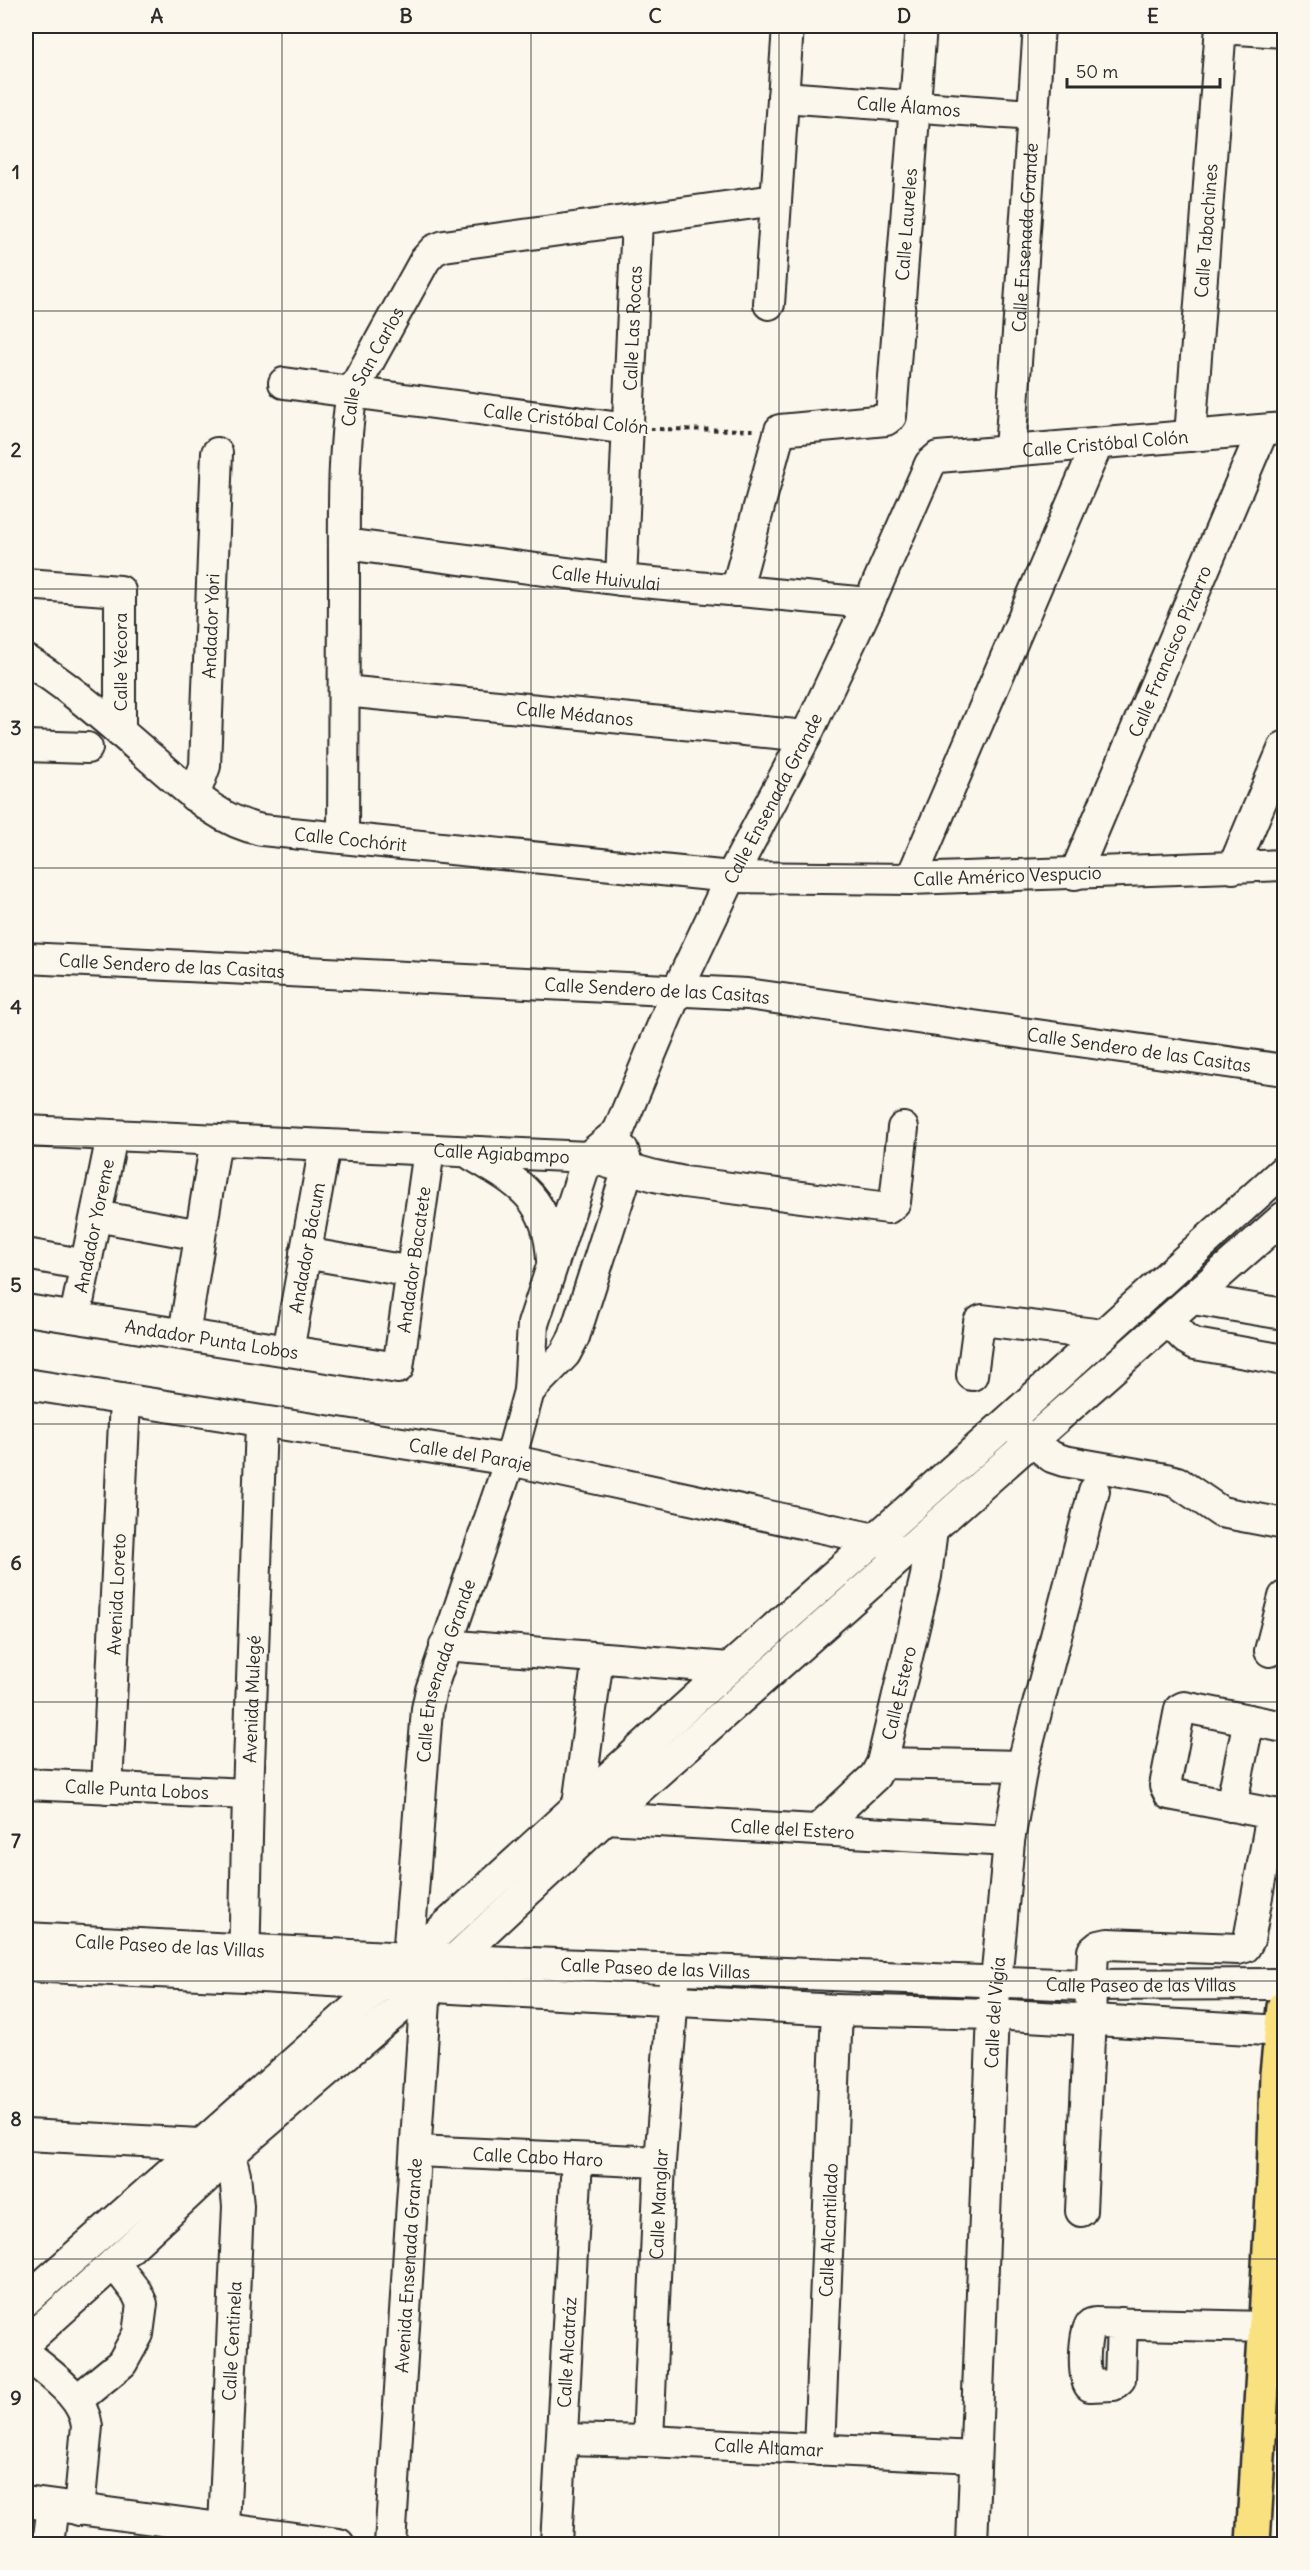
<svg xmlns="http://www.w3.org/2000/svg" width="1310" height="2570" font-family="Delius,sans-serif">
	<style>
		.lines { fill: none; stroke-linecap: round; stroke-linejoin: round }
		.minor-casing { stroke: #2b2b2b; stroke-width: 34 }
		.major-casing { stroke: #2b2b2b; stroke-width: 38 }
		.path { stroke: #2b2b2b; stroke-width: 4; stroke-dasharray: 4.5 4.5; stroke-linecap: butt }
		.minor { stroke: #fbf7ec; stroke-width: 30 }
		.major { stroke: #fae180; stroke-width: 33 }
		.grid { fill: none; stroke: #2b2b2b; stroke-width: 1.5; stroke-opacity: 0.55 }
		.labels { text-anchor: middle; dominant-baseline: central; stroke-width: 5; stroke-linejoin: round; paint-order: stroke }
		.street-label { font-size: 18px; fill: #2b2b2b; stroke: #fbf7ec }
		.neatline { fill: none; stroke: #2b2b2b; stroke-width: 2 }
		.grid-label { font-size: 20px; text-anchor: middle; font-weight: bold; fill: #2b2b2b }
	</style>
	<rect width="100%" height="100%" fill="#fbf7ec"/>
	<filter id="ink" filterUnits="userSpaceOnUse"><feTurbulence type="fractalNoise" baseFrequency=".0167" numOctaves="2"/><feDisplacementMap in="SourceGraphic" scale="12" xChannelSelector="R" yChannelSelector="G"/><feConvolveMatrix kernelMatrix="1 2 1 2 8 2 1 2 1" color-interpolation-filters="sRGB"/></filter>
	<g filter="url(#ink)">
		<g class="lines">
			<!-- minor casing -->
			<g class="minor-casing">
				<g id="minor">
					<polyline points="1221,28 1284,32"/>
					<path id="s1" d="M 783,97 L 1033,115"/>
					<polyline points="769,304 788,26"/>
					<polyline points="284,383 628,429"/>
					<path id="s2" d="M 1190,436 L 1221,26"/>
					<path id="s3" d="M 1010,450 L 1039,26"/>
					<path id="s4" d="M 344,544 L 621,580 L 869,603"/>
					<path id="s5" d="M 621,580 L 637,220"/>
					<polyline points="26,584 120,591 120,732"/>
					<path id="s6" d="M 736,591 L 780,430 L 886,420 L 891,416 L 921,26"/>
					<path id="s7" d="M 26,660 C 71,687 112,725 152,759 C 186,788 218,822 262,830 L 731,877 L 911,879 L 1284,865"/>
					<path id="s8" d="M 344,691 L 806,736"/>
					<polyline points="26,746 87,748"/>
					<path id="s9" d="M 194,796 L 205,766 L 217,453"/>
					<path id="s10" d="M 343,838 C 344,753 344,668 344,583 C 344,520 342,455 352,392 L 425,260 L 434,250 L 444,246 L 775,200"/>
					<polyline points="1233,868 1284,747"/>
					<path id="s11" d="M 1075,874 L 1263,430"/>
					<polyline points="911,879 1097,445"/>
					<path id="s12" d="M 26,958 L 747,994 L 1284,1070"/>
					<path id="s13" d="M 26,1131 L 588,1157 L 655,1176 L 684,1182 L 888,1208 L 895,1202 L 903,1128"/>
					<path d="M 472,1155 C 520,1183 549,1199 552,1260"/>
					<polyline points="96,1216 200,1235"/>
					<polyline points="305,1253 412,1272"/>
					<polyline points="26,1254 86,1265"/>
					<polyline points="1193,1299 1284,1314"/>
					<path id="s14" d="M 26,1310 L 398,1368 L 429,1150"/>
					<path id="s15" d="M 75,1317 L 112,1136"/>
					<polyline points="1168,1321 1186,1339 1195,1344 1284,1360"/>
					<polyline points="184,1334 216,1140"/>
					<path id="s16" d="M 288,1351 L 325,1145"/>
					<polyline points="972,1375 979,1322 982,1320 1103,1335"/>
					<path id="s17" d="M 26,1384 L 510,1460 L 875,1539 L 889,1544"/>
					<polyline points="529,1391 565,1354 574,1337 628,1169 623,1150"/>
					<polyline points="1019,1431 1052,1457 1064,1461 1166,1479 1177,1482 1221,1512 1284,1524"/>
					<polyline points="445,1645 729,1668"/>
					<polyline points="1270,1651 1284,1597"/>
					<path id="s18" d="M 598,1658 L 578,1805 L 606,1818 L 1009,1841"/>
					<polyline points="1284,1727 1184,1707 1180,1709 1165,1786 1169,1794 1284,1816"/>
					<polyline points="882,1763 1022,1766"/>
					<path id="s19" d="M 26,1784 L 248,1794"/>
					<path id="s20" d="M 107,1788 L 125,1400"/>
					<polyline points="1231,1806 1249,1720"/>
					<path id="s21" d="M 817,1830 L 875,1776 L 882,1763 L 926,1576 L 932,1529"/>
					<path id="s22" d="M 26,1938 L 408,1958 L 1083,1985 L 1284,1984"/>
					<path id="s23" d="M 408,1958 L 427,1709 L 431,1690 L 510,1460 L 529,1391 L 533,1324 L 588,1157 L 618,1132 L 677,991 L 731,877 L 806,736 L 869,603 L 930,464 L 938,457 L 1284,428"/>
					<polyline points="26,1966 244,1976 837,2010 993,2014 1284,2031"/>
					<path id="s24" d="M 244,1967 L 248,1794 L 261,1423"/>
					<polyline points="26,2135 200,2144 230,2155 235,2175 238,2206 224,2528"/>
					<path id="s25" d="M 416,2151 L 660,2162"/>
					<polyline points="1081,2211 1093,1951 1099,1946 1108,1944 1238,1949 1245,1947 1249,1940 1272,1814"/>
					<polyline points="26,2300 381,1985 708,1687 1008,1421 1284,1170"/>
					<path d="M 1122,2323 L 1120,2379 L 1113,2385 L 1090,2386 C 1082,2379 1084,2332 1091,2324 L 1095,2323 L 1265,2327"/>
					<polyline points="26,2342 114,2263 243,2143 426,1986 606,1818 1284,1217"/>
					<path d="M 26,2354 C 48,2374 83,2394 87,2426 L 79,2510"/>
					<polyline points="77,2400 122,2363 138,2334 142,2304 137,2293 114,2263"/>
					<path id="s26" d="M 562,2439 L 648,2441 L 975,2457"/>
					<path id="s27" d="M 648,2441 L 660,2162 L 674,1983"/>
					<path id="s28" d="M 819,2450 L 837,2010"/>
					<polyline points="26,2502 339,2544"/>
					<polyline points="48,2544 53,2506"/>
					<path id="s29" d="M 390,2544 L 426,1986"/>
					<path id="s30" d="M 556,2544 L 577,2160"/>
					<path id="s31" d="M 972,2544 L 993,2014 L 1009,1841 L 1022,1766 L 1094,1491"/>
				</g>
			</g>
			<!-- major casing -->
			<g class="major-casing">
				<polyline id="major" points="1253,2544 1274,2179 1277,2074 1284,2007"/>
			</g>
			<!-- path -->
			<polyline class="path" points="650,429 757,430"/>
			<!-- minor -->
			<use href="#minor" class="minor"/>
			<!-- major -->
			<use href="#major" class="major"/>
		</g>
	</g>
	<!-- grid -->
	<path class="grid" d="M 282,26 L 282,2544M 531,26 L 531,2544M 779,26 L 779,2544M 1028,26 L 1028,2544M 26,311 L 1284,311M 26,589 L 1284,589M 26,868 L 1284,868M 26,1146 L 1284,1146M 26,1424 L 1284,1424M 26,1702 L 1284,1702M 26,1981 L 1284,1981M 26,2259 L 1284,2259"/>
	<g class="labels">
		<!-- street labels -->
		<g class="street-label">
			<text stroke="none"><textPath href="#s1" startOffset="126">Calle Álamos</textPath></text>
			<text stroke="none"><textPath href="#s6" startOffset="472">Calle Laureles</textPath></text>
			<text stroke="none"><textPath href="#s2" startOffset="206">Calle Tabachines</textPath></text>
			<text stroke="none"><textPath href="#s3" startOffset="213">Calle Ensenada Grande</textPath></text>
			<text stroke="none"><textPath href="#s5" startOffset="252">Calle Las Rocas</textPath></text>
			<text stroke="none"><textPath href="#s10" startOffset="477">Calle San Carlos</textPath></text>
			<text transform="translate(566 419) rotate(6)">Calle Cristóbal Colón</text>
			<text stroke="none"><textPath href="#s23" startOffset="1782">Calle Cristóbal Colón</textPath></text>
			<text stroke="none"><textPath href="#s4" startOffset="264">Calle Huivulai</textPath></text>
			<text stroke="none"><textPath href="#s9" startOffset="172">Andador Yori</textPath></text>
			<text stroke="none"><textPath href="#s11" startOffset="242">Calle Francisco Pizarro</textPath></text>
			<text transform="translate(120 662) rotate(-90)">Calle Yécora</text>
			<text stroke="none"><textPath href="#s8" startOffset="232">Calle Médanos</textPath></text>
			<text stroke="none"><textPath href="#s23" startOffset="1234">Calle Ensenada Grande</textPath></text>
			<text stroke="none"><textPath href="#s7" startOffset="382">Calle Cochórit</textPath></text>
			<text stroke="none"><textPath href="#s7" startOffset="1041">Calle Américo Vespucio</textPath></text>
			<text stroke="none"><textPath href="#s12" startOffset="146">Calle Sendero de las Casitas</textPath></text>
			<text stroke="none"><textPath href="#s12" startOffset="632">Calle Sendero de las Casitas</textPath></text>
			<text stroke="none"><textPath href="#s12" startOffset="1118">Calle Sendero de las Casitas</textPath></text>
			<text stroke="none"><textPath href="#s13" startOffset="476">Calle Agiabampo</textPath></text>
			<text stroke="none"><textPath href="#s15" startOffset="93">Andador Yoreme</textPath></text>
			<text stroke="none"><textPath href="#s16" startOffset="105">Andador Bácum</textPath></text>
			<text stroke="none"><textPath href="#s14" startOffset="486">Andador Bacatete</textPath></text>
			<text stroke="none"><textPath href="#s14" startOffset="188">Andador Punta Lobos</textPath></text>
			<text stroke="none"><textPath href="#s17" startOffset="450">Calle del Paraje</textPath></text>
			<text stroke="none"><textPath href="#s20" startOffset="194">Avenida Loreto</textPath></text>
			<text stroke="none"><textPath href="#s23" startOffset="291">Calle Ensenada Grande</textPath></text>
			<text stroke="none"><textPath href="#s21" startOffset="166">Calle Estero</textPath></text>
			<text stroke="none"><textPath href="#s24" startOffset="268">Avenida Mulegé</textPath></text>
			<text stroke="none"><textPath href="#s19" startOffset="111">Calle Punta Lobos</textPath></text>
			<text stroke="none"><textPath href="#s18" startOffset="366">Calle del Estero</textPath></text>
			<text stroke="none"><textPath href="#s22" startOffset="144">Calle Paseo de las Villas</textPath></text>
			<text stroke="none"><textPath href="#s22" startOffset="630">Calle Paseo de las Villas</textPath></text>
			<text stroke="none"><textPath href="#s22" startOffset="1116">Calle Paseo de las Villas</textPath></text>
			<text stroke="none"><textPath href="#s31" startOffset="532">Calle del Vigía</textPath></text>
			<text stroke="none"><textPath href="#s25" startOffset="122">Calle Cabo Haro</textPath></text>
			<text stroke="none"><textPath href="#s27" startOffset="237">Calle Manglar</textPath></text>
			<text stroke="none"><textPath href="#s28" startOffset="220">Calle Alcantilado</textPath></text>
			<text stroke="none"><textPath href="#s29" startOffset="279">Avenida Ensenada Grande</textPath></text>
			<text transform="translate(232 2341) rotate(-87)">Calle Centinela</text>
			<text stroke="none"><textPath href="#s30" startOffset="192">Calle Alcatráz</textPath></text>
			<text stroke="none"><textPath href="#s26" startOffset="207">Calle Altamar</textPath></text>
		</g>
	</g>
	<!-- margin -->
	<rect width="1310" height="2570" fill="none" stroke="#fbf7ec" stroke-width="66"/>
	<!-- scale -->
	<path d="M1067 78v9h153v-9" fill="none" stroke="#2b2b2b" stroke-width="3"/>
	<text x="1076" y="78" font-size="18" fill="#2b2b2b" stroke="#fbf7ec" stroke-width="4.5" paint-order="stroke">50 m</text>
	<rect x="33" y="33" width="1244" height="2504" class="neatline"/>
	<g class="grid-label">
		<text x="157" y="23">A</text>
		<text x="406" y="23">B</text>
		<text x="655" y="23">C</text>
		<text x="904" y="23">D</text>
		<text x="1153" y="23">E</text>
		<text x="16" y="179">1</text>
		<text x="16" y="457">2</text>
		<text x="16" y="735">3</text>
		<text x="16" y="1014">4</text>
		<text x="16" y="1292">5</text>
		<text x="16" y="1570">6</text>
		<text x="16" y="1848">7</text>
		<text x="16" y="2126">8</text>
		<text x="16" y="2405">9</text>
	</g>
</svg>
